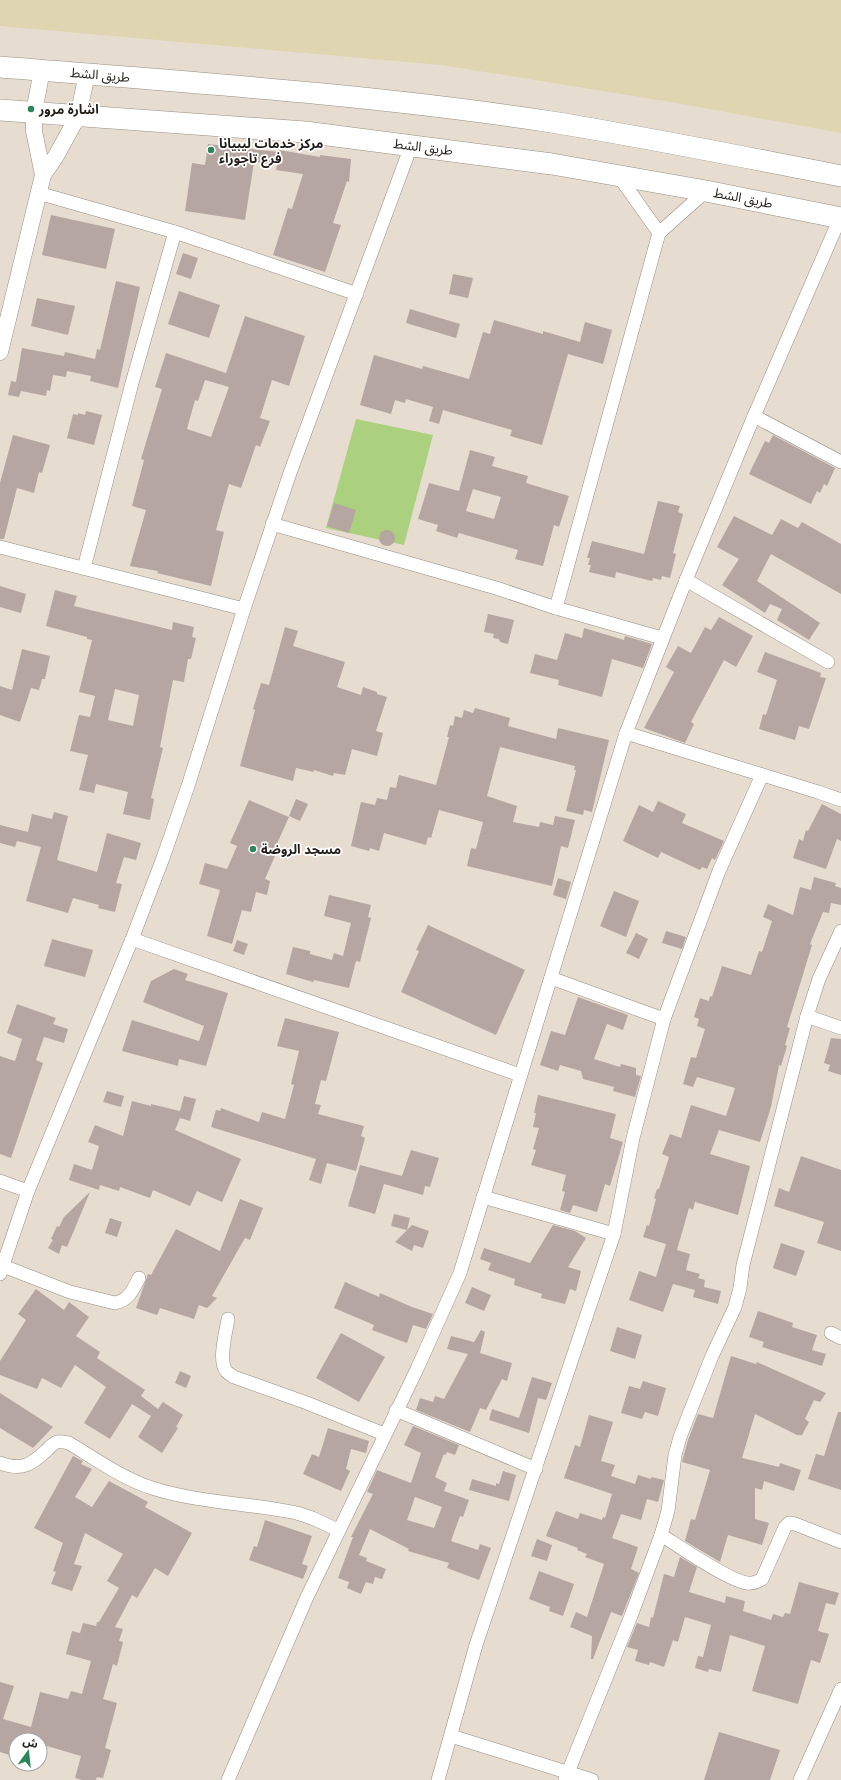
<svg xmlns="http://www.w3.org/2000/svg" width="841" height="1780" font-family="Arial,'Noto Sans Arabic',sans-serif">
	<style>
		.green { fill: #abd17f }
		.sand { fill: #dfd5b0 }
		.building { fill: #b6a6a2; fill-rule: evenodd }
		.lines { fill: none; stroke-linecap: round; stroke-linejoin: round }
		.minor-casing { stroke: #968e82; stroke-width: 14 }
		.tertiary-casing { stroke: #968e82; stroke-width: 17 }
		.trunk-casing { stroke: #968e82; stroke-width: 22 }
		.minor { stroke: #fff; stroke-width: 13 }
		.tertiary { stroke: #fff; stroke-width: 16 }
		.trunk { stroke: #fff; stroke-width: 21 }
		.poi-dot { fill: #2c865c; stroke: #fff; stroke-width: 1.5 }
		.labels { text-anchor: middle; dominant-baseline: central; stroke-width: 3.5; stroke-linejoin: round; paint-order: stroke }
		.street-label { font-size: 13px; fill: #201c18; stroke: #fff }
		.poi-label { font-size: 13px; font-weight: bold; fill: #201c18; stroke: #fff; text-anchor: start }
	</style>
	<rect width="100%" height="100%" fill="#e6ddd0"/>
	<!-- green -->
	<polygon class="green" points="356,419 433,435 404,545 326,528"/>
	<!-- sand -->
	<polygon class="sand" points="0,0 841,0 841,133 665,101 441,65 0,26"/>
	<!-- building -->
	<g class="building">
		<polygon points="208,144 279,152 279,150 320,157 320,155 351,159 349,182 347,181 333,223 341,225 325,272 273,255 288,208 292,209 303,174 276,170 277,165 254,162 245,220 185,211 192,163 205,165"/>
		<polygon points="51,215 115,229 106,269 42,255"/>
		<polygon points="183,253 198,258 191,279 176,274"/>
		<polygon points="453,274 473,278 468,298 449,294"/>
		<polygon points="116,281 140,287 118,388 90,381 91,376 67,371 66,377 53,375 50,391 47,390 46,396 21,391 19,397 8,395 11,381 16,382 22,348 64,356 65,352 95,359 97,349 100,350"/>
		<polygon points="179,291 220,305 209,338 168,324"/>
		<polygon points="37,298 75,306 68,335 31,326"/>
		<polygon points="410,309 460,324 456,338 406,323"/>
		<path d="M 245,316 L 305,336 L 289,386 L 272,380 L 260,418 L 270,421 L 260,447 L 256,445 L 241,488 L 229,484 L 216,530 L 224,532 L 211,586 L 157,573 L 158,571 L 130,566 L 146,510 L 132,506 L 144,460 L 141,459 L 162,389 L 155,387 L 166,353 L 226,373 ZM 205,380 L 229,387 L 211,437 L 187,429 L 195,400 L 198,401 Z"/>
		<polygon points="494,320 543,334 543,331 580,342 585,322 612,330 603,364 568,354 542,445 510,436 512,430 443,410 439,424 429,421 433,407 406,399 405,403 395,400 391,414 360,405 374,355 422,369 423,366 469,379 483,332 490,334"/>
		<polygon points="86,411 102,415 94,445 67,438 73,414 78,415 78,413 85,415"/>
		<polygon points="13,435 50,445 42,473 39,472 34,493 17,488 4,539 0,539 0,483"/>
		<polygon points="773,435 835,468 827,486 824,484 820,493 817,491 811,504 749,474 765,441 769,443"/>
		<path d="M 470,450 L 495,457 L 492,466 L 528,476 L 526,483 L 569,496 L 559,527 L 554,525 L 543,566 L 515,559 L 518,550 L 459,533 L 457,538 L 436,531 L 438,525 L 418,519 L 429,483 L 459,491 ZM 473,489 L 501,497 L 494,519 L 466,511 Z"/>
		<polygon points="658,501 680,506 678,512 683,514 673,553 676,554 670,578 662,576 661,580 653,578 652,581 616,572 615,578 589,572 591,565 588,565 590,558 587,558 592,541 644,554"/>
		<polygon points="334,503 356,510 349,533 327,526"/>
		<polygon points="734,516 772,535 781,519 798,528 802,522 841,544 841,594 771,554 757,581 820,623 809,640 777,620 782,609 770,604 765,613 722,585 739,559 717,547"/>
		<circle cx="387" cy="538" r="8"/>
		<polygon points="0,586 26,594 21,613 0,607"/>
		<path d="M 55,590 L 77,596 L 74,606 L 172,630 L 173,622 L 194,627 L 192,637 L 196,638 L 191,659 L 188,659 L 184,682 L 173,680 L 160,747 L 163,748 L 151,798 L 154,799 L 150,820 L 123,814 L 128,792 L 96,784 L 94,793 L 79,790 L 88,755 L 70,751 L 79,715 L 90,717 L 95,696 L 79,692 L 92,640 L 87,639 L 87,637 L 46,626 ZM 115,689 L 139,695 L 133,726 L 108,720 Z"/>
		<polygon points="488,614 514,620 508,644 500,642 499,639 493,638 494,634 484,632"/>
		<polygon points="719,617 753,636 736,667 724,660 691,722 694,724 685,743 644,728 674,672 666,667 678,646 691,653 705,627 711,630"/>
		<polygon points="285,627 298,631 293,646 345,662 337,687 361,695 363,687 377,692 377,694 387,697 376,731 383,733 377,756 352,749 345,775 334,773 333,776 314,770 314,772 296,768 293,781 240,766 255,710 253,709 261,683 269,685"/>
		<polygon points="584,628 624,640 625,636 652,644 643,668 612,659 602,697 558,685 559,680 530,673 535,654 557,660 565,633 582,638"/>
		<polygon points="22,649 50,656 45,679 42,679 39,690 31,688 20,722 0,715 0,686 12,690"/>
		<polygon points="765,652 821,673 820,677 826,678 809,729 799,726 795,740 759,729 763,714 766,715 777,680 757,672"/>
		<polygon points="475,708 510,718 508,726 556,739 558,728 609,740 592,812 584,810 583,815 566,811 576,770 574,770 575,766 500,747 487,796 517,806 513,822 539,827 540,822 553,825 555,816 575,820 568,848 561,846 552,886 467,866 471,848 476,849 483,822 439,810 431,838 428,837 426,845 384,833 379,851 370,848 369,851 351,846 361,802 375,805 377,798 387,800 390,787 396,788 399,775 436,785 449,737 447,737 450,725 453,726 455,716 462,718 464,710 473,713"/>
		<polygon points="296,799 308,804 300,821 289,816"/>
		<polygon points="249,800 289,817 275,848 278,849 265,879 270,881 267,895 256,892 251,912 242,910 232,944 207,936 220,890 199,884 205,863 227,869 237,846 230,843"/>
		<polygon points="658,801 686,814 682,823 724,841 715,860 712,858 707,869 702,867 700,870 661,852 658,858 623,841 639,805 653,812"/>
		<polygon points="822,804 841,814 841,841 837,839 826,869 793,858 799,839 803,841 806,830 808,831"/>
		<polygon points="54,812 68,816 57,860 97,872 107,833 141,843 136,860 124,857 116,883 122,884 115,912 98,908 99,905 73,898 68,913 26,901 41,847 17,841 15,847 0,843 0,825 28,832 32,814 52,819"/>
		<polygon points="814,877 836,883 835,886 841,888 841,905 831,903 829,913 823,912 810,944 812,945 787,1027 790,1028 785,1045 787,1046 781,1066 779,1065 771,1107 760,1142 719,1130 710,1154 750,1166 738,1215 695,1202 693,1210 689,1208 677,1250 690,1254 686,1270 700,1274 698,1278 705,1280 704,1287 721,1291 718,1304 693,1297 695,1290 673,1284 663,1312 629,1300 639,1271 656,1277 666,1244 643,1237 647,1225 649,1226 656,1199 654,1198 657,1189 659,1189 669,1157 662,1154 670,1134 681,1138 691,1105 726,1116 735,1088 697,1077 693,1087 683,1084 691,1057 696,1058 705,1029 697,1026 699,1019 694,1017 700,998 709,1001 710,996 712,997 722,966 751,975 759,951 762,952 772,921 763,917 768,904 793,915 800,887 811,890"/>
		<polygon points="558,878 571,882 566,899 553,895"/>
		<polygon points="614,891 639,901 626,937 600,926"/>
		<polygon points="329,895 371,905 368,917 371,918 360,962 356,961 349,988 314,980 313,982 286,974 293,947 310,951 310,954 332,960 334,953 343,956 351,923 324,916"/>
		<polygon points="428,925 525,970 496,1035 401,992 419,951 416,950"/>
		<polygon points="666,931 686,937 682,949 662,943"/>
		<polygon points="636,933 648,939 639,959 626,953"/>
		<polygon points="52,939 93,950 85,977 44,966"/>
		<polygon points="237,940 248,944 244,955 233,951"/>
		<polygon points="174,969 188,974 185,980 228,993 206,1066 179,1059 178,1066 122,1051 132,1020 199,1041 204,1026 143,1002 151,981"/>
		<polygon points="578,997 628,1015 623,1030 607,1024 594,1059 620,1067 621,1064 636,1068 636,1075 641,1076 635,1097 613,1091 614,1087 583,1079 581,1071 560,1065 558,1071 540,1065 551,1031 565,1035"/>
		<polygon points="17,1004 56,1018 53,1024 68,1029 64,1043 44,1037 36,1060 43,1063 11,1158 0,1154 0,1056 15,1061 22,1039 7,1033"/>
		<polygon points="285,1018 339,1032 326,1081 321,1080 315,1104 321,1105 318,1114 364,1126 361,1136 365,1138 356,1171 327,1163 321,1184 309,1180 316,1159 211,1127 216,1110 220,1111 221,1108 259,1122 262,1112 285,1119 294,1085 291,1084 299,1051 277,1046"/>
		<polygon points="831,1038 841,1039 841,1075 828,1071 830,1065 824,1063"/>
		<polygon points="107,1091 124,1096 121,1107 103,1102"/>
		<polygon points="538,1095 616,1114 610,1138 623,1142 610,1186 605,1184 597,1212 573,1205 570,1213 560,1210 565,1192 562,1191 566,1175 531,1165 536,1150 533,1149 539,1128 533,1127 536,1113 534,1113"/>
		<polygon points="184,1096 196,1099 190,1121 180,1118 175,1130 241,1159 222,1202 197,1191 190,1206 153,1190 150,1198 120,1187 119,1191 100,1185 99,1190 69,1180 74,1164 92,1170 99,1146 88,1142 95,1125 123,1136 132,1101 151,1106 151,1104 180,1111"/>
		<polygon points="411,1150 439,1158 430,1187 425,1186 423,1195 384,1184 375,1214 348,1206 360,1165 402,1176"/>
		<polygon points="801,1156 841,1170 841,1251 817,1243 824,1222 774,1206 779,1188 789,1192"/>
		<polygon points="90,1192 67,1247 62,1245 59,1254 48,1248 53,1240 51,1239 57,1226 59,1227 64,1217"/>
		<polygon points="240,1199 263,1208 250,1240 245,1238 212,1296 217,1298 207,1308 199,1305 194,1319 160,1308 157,1315 136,1308 148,1274 151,1275 176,1229 220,1251"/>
		<polygon points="394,1214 410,1218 407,1230 412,1225 429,1231 423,1248 414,1245 412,1251 395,1242 407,1230 391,1226"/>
		<polygon points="110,1218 122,1222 117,1237 105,1233"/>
		<polygon points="553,1225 575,1231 586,1238 568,1267 581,1271 576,1291 570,1289 565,1304 541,1298 542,1294 514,1285 515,1279 488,1270 491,1263 480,1259 484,1248 530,1263"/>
		<polygon points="781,1243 805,1251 796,1276 773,1268"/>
		<polygon points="345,1282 379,1297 380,1293 412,1307 433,1314 426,1329 413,1325 407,1343 372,1330 374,1325 334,1308"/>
		<polygon points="472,1287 491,1295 484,1311 465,1303"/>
		<polygon points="36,1289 64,1310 69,1302 89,1317 76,1336 100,1352 97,1358 145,1390 141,1396 158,1409 163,1402 183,1415 176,1427 178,1428 162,1453 138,1437 151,1416 132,1404 110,1439 84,1423 106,1387 75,1365 61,1388 42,1378 37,1389 0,1375 0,1361 26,1320 18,1314"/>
		<polygon points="758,1311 793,1323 792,1327 817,1335 812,1350 826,1354 822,1366 762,1347 764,1342 749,1337"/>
		<polygon points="617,1327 642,1335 635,1359 610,1351"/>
		<polygon points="481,1330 485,1332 480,1353 512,1363 507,1381 502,1379 486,1410 480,1408 470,1432 416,1410 420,1398 433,1402 435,1396 444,1399 468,1354 447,1349 451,1336 474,1342 473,1344"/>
		<polygon points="341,1333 385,1357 359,1402 316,1378"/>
		<polygon points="731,1356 756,1364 757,1362 826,1393 820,1402 814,1400 805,1419 809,1422 802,1435 797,1435 755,1414 742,1458 779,1467 780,1463 801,1470 794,1491 764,1481 762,1490 755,1488 755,1519 769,1523 762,1545 728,1535 720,1562 685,1541 691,1519 695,1520 710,1470 682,1462 688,1440 698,1414 713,1418"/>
		<polygon points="180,1371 191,1376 186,1388 175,1383"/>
		<polygon points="532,1377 552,1383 546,1400 538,1398 529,1433 489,1420 492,1409 519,1418"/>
		<polygon points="643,1381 666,1388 658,1416 645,1412 642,1419 621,1413 629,1386 640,1389"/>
		<polygon points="0,1393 53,1427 33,1448 0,1428"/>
		<polygon points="838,1412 841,1412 841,1490 808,1479 816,1454 824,1456"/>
		<polygon points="589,1415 613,1422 601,1461 615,1465 611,1476 635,1484 638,1475 651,1479 651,1477 664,1480 658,1502 647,1499 641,1520 621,1514 612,1538 638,1547 631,1569 639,1573 622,1616 611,1612 593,1659 591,1659 592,1636 570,1627 576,1612 587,1617 604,1564 585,1557 587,1554 577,1550 578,1548 546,1536 556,1511 578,1519 580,1513 602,1520 603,1517 605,1518 612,1494 564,1478 575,1445 580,1447"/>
		<path d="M 413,1426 L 459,1445 L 455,1455 L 447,1452 L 446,1455 L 444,1454 L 435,1477 L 447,1483 L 444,1491 L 469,1500 L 463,1517 L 460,1516 L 451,1541 L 478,1550 L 480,1544 L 491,1548 L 479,1580 L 447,1568 L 449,1563 L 408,1551 L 409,1549 L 370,1529 L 359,1555 L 367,1558 L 366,1561 L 386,1569 L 382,1579 L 375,1577 L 373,1584 L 366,1582 L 361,1594 L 347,1588 L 349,1582 L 338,1578 L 353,1537 L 351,1537 L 373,1494 L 367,1492 L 377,1470 L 411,1483 L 421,1453 L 404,1445 ZM 415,1497 L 442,1507 L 434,1528 L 407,1520 Z"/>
		<polygon points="328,1428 369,1441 366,1453 351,1449 346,1469 350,1471 341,1491 303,1474 312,1454 319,1457"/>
		<polygon points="73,1456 83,1461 81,1464 92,1469 75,1497 92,1507 109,1481 148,1502 145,1507 192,1533 168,1576 155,1568 137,1598 132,1595 115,1627 123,1629 119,1641 123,1642 117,1666 113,1664 103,1699 117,1703 105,1748 111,1750 103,1778 97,1777 96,1780 82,1780 75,1778 81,1756 40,1744 40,1740 16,1740 16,1757 0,1752 0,1682 14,1686 3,1719 31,1727 40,1692 68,1699 71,1691 82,1694 91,1661 66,1654 72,1631 80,1633 83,1623 96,1626 97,1622 99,1622 119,1588 107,1581 123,1554 85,1533 74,1564 82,1566 72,1591 51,1584 56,1572 53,1571 63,1543 34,1528"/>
		<polygon points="503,1471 516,1475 509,1501 469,1490 472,1479 496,1486 496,1483 499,1484"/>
		<polygon points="265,1520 312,1536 302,1564 308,1566 303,1579 249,1560 254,1546 257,1547"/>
		<polygon points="537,1539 552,1545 547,1561 531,1556"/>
		<polygon points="680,1557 697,1567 689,1592 725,1603 726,1596 745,1601 743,1611 771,1620 773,1614 783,1617 785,1613 790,1614 799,1582 839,1593 835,1605 826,1603 818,1631 829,1634 820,1663 811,1660 798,1704 752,1691 765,1646 730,1635 721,1672 709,1669 708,1672 695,1668 698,1656 703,1657 711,1625 685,1617 678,1642 673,1640 664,1667 650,1662 649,1665 635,1661 638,1650 627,1647 637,1623 649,1627 651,1617 653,1618 664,1574 674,1577"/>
		<polygon points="539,1571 574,1584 563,1616 549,1611 550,1607 529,1599"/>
		<polygon points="719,1732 780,1750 770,1780 704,1780"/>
	</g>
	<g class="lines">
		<!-- minor casing -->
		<g class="minor-casing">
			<g id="minor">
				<polyline points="618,175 659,233"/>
				<polyline points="38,193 175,232 357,294"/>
				<polyline points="754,416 841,462"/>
				<polyline points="272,524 496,588 556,608 662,638"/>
				<polyline points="0,547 244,609"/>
				<polyline points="84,568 132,383 175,232"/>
				<polyline points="686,580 828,662"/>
				<polyline points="556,608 659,233 706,191"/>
				<polyline points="626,733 818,792 841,800"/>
				<polyline points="132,939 520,1075"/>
				<polyline points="551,978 664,1019"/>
				<polyline points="807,1016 841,1028"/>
				<polyline points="0,1181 28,1191"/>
				<polyline points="483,1197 614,1234"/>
				<path d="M 3,1266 L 70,1292 L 115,1303 C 129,1300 133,1290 139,1278"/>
				<polyline points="0,1274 28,1191 132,939 163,858 188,786 244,609 290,473 411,146"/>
				<path d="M 228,1319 C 226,1332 218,1360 226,1371 C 228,1373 231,1375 234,1377 L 307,1403 L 384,1434"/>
				<polyline points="831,1333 841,1338"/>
				<polyline points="396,1410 536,1469"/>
				<path d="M 0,1463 C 22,1471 31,1465 47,1450 C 50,1447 53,1443 57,1442 C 61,1441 65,1442 69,1443 C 94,1458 125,1480 152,1488 C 199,1503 249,1503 297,1513 L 312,1518 L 338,1530"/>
				<path d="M 661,1535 C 679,1546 729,1581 747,1583 C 753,1584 757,1582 762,1579 L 785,1527 L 789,1523 L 795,1524 L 841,1542"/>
				<polyline points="451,1736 592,1780"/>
				<polyline points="228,1780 307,1597 417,1369 460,1273 626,733 686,580 754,416 840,218"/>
				<polyline points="438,1780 476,1645 614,1234 633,1138 664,1019 719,871 762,775"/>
				<polyline points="565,1780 631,1616 661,1535 668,1511 675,1455 680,1437 712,1356 735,1307 740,1288 743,1265 807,1016 819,979 841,931"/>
				<polyline points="800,1780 841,1689"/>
			</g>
		</g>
		<!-- tertiary casing -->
		<g class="tertiary-casing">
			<g id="tertiary">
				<polyline points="42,70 34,112 34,131 43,175"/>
				<polyline points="0,352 43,175 56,156 78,116 87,74"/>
			</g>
		</g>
		<!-- trunk casing -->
		<g class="trunk-casing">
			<g id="trunk">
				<path d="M 0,67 C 184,82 369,94 552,122 C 649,138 745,157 841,176"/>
				<polyline points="0,110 305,132 552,164 706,191 841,218"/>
			</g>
		</g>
		<!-- minor -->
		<use href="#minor" class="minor"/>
		<!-- tertiary -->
		<use href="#tertiary" class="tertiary"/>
		<!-- trunk -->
		<use href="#trunk" class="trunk"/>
	</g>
	<!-- markers -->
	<g class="poi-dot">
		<circle cx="31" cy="109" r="4"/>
		<circle cx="211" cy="150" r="4"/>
		<circle cx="253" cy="849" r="4"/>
	</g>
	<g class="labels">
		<!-- street labels -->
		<g class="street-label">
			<text transform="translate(100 75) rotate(5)">طريق الشط</text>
			<text transform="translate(423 147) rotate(7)">طريق الشط</text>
			<text transform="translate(743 198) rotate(11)">طريق الشط</text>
		</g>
		<!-- poi labels -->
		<g class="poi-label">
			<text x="39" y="109">اشارة مرور</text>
			<text x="219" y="143">مركز خدمات ليبيانا<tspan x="219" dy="15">فرع تاجوراء</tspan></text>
			<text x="261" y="849">مسجد الروضة</text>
		</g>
	</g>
	<!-- north arrow -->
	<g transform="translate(28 1752) rotate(15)"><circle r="19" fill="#ffffff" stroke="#a6a4a3"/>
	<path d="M0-3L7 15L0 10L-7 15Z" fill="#2c865c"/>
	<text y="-6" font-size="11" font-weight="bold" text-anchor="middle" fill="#201c18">ش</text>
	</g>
</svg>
